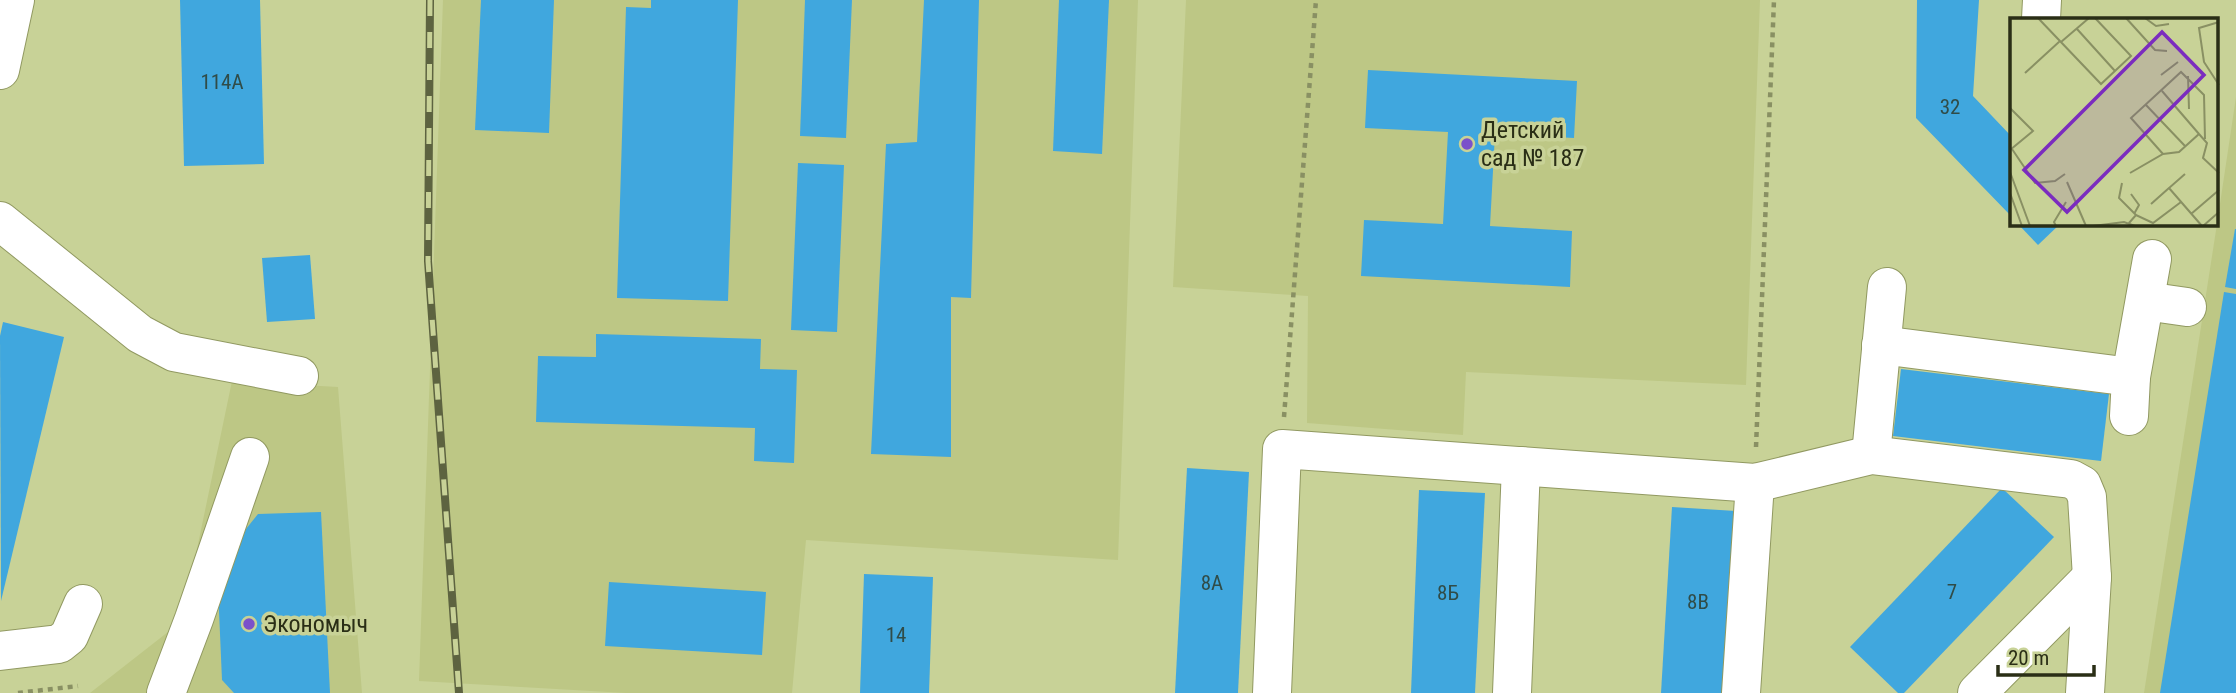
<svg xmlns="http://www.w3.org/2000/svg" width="2236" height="693" font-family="'Roboto Condensed',sans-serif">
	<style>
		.built { fill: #bdc785 }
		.building { fill: #40a7de }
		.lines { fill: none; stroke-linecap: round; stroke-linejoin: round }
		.minor-casing { stroke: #919961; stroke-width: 40 }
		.path { stroke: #899063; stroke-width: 4.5; stroke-dasharray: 5 5; stroke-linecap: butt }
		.minor { stroke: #fff; stroke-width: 38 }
		.rail-casing { stroke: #5d6340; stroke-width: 8 }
		.rail { stroke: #c8d297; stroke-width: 5; stroke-dasharray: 16; stroke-linecap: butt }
		.poi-dot { fill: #7b51ca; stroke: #c8d297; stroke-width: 2.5 }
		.labels { text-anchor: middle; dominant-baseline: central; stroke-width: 7; stroke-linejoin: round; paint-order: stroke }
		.number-label { font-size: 21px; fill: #304c48 }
		.poi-label { font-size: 24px; fill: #2a2e16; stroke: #c8d297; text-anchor: start }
		.inset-road { fill: none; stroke: #899063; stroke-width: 2 }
		.view { fill: #7b2cbf; fill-opacity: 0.15; stroke: #7b2cbf; stroke-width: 3.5 }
		.inset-edge { fill: none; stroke: #2a2e16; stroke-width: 3.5 }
	</style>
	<rect width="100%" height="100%" fill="#c8d297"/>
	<!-- built -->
	<g class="built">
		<polygon points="443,0 1138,0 1118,560 806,540 792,693 626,693 419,681"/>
		<polygon points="1186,0 1760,0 1746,385 1466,372 1463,435 1307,423 1308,296 1173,287"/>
		<polygon points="2236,97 2236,693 2144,693 2217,224"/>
		<polygon points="232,381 338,387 362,693 90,693 182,621"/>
	</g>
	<!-- building -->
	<g class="building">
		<polygon points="180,0 260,0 264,164 184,166"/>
		<polygon points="481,0 554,0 549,133 475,130"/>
		<polygon points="651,0 738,0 728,301 617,298 626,7 651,8"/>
		<polygon points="805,0 852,0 846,138 800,136"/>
		<polygon points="924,0 979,0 971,298 951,297 951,457 871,454 886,144 917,142"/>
		<polygon points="1059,0 1109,0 1102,154 1053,151"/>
		<polygon points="1917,0 1979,0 1973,96 2012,137 2012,217 1916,118"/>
		<polygon points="1368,70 1577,81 1574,138 1495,134 1490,226 1572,231 1570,287 1361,276 1364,220 1443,224 1448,132 1365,128"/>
		<polygon points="798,163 844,165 837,332 791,330"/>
		<polygon points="2018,224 2060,224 2038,245"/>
		<polygon points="2235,229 2236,229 2236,289 2225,287"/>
		<polygon points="310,255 315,319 267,322 262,258"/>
		<polygon points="2224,292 2236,294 2236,693 2160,693"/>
		<polygon points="3,322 64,337 1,601 0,336"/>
		<polygon points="596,334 761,339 760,369 797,370 794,463 754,461 755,428 536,422 538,356 596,357"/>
		<polygon points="1901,369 2109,394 2101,461 1893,436"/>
		<polygon points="1187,468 1249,472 1238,693 1175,693"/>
		<polygon points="2002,488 2054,537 1904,693 1898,693 1850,647"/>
		<polygon points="1419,490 1485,493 1475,693 1411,693"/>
		<polygon points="1672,507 1736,511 1725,693 1661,693"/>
		<polygon points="321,512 330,693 234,693 222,680 217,565 258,514"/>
		<polygon points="864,574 933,577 929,693 860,693"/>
		<polygon points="609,582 766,592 762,655 605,646"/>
	</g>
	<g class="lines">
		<!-- minor casing -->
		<g class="minor-casing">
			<g id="minor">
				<polyline points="2041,19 2042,0"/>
				<polyline points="0,70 15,0"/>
				<polyline points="0,221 140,334 174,352 299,376"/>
				<polyline points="2145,301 2187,307"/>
				<polyline points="1881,345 2131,377"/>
				<polyline points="2129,416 2131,377 2152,259"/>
				<polyline points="1871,455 1887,287"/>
				<polyline points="0,651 59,644 69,636 83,604"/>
				<polyline points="166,693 194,619 250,457"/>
				<polyline points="1272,693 1282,449 1755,483 1871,455 2071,479 2082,485 2087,497 2092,577 2085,693"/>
				<polyline points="1512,693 1521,466"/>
				<polyline points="1741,693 1755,483"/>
				<polyline points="1977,693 2092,577"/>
			</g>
		</g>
		<!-- path -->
		<g class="path">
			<polyline points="1284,417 1316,0"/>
			<polyline points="1756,447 1774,0"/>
			<polyline points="18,693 78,686"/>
		</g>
		<!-- minor -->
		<use href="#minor" class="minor"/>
		<!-- rail casing -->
		<g class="rail-casing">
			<polyline id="rail" points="430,0 428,261 459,693"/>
		</g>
		<!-- rail -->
		<use href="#rail" class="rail"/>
	</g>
	<!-- markers -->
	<g class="poi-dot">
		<circle cx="1467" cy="144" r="7"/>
		<circle cx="249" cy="624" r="7"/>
	</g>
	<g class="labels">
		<!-- number labels -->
		<g class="number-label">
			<text x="222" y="82">114А</text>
			<text x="1950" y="107">32</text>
			<text x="1212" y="583">8А</text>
			<text x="1952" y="592">7</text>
			<text x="1448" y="593">8Б</text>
			<text x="1698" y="602">8В</text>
			<text x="896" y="635">14</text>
		</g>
		<!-- poi labels -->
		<g class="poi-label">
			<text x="1481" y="130">Детский<tspan x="1481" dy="28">сад № 187</tspan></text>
			<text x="263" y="624">Экономыч</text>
		</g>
	</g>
	<!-- overview -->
	<g transform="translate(2010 18)">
		<rect width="208" height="208" fill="#c8d297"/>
		<path class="inset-road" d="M 28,0 L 91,66 L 121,38 L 85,0M 116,0 L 145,32 L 157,33M 135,0 L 146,8 L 159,6M 209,4 L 189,10 L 194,44 L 209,67M 67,11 L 105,53M 51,24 L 79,0M 15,55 L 50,23M 151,57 L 168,44M 178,58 L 179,91M 152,73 L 189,116M 136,87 L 175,128M 0,90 L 23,113 L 0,132M 2,131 L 25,165 L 45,163 L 55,156M 153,136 L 121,100 L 171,54 L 194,77 L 195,121M 0,154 L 20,208M 120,155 L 153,136 L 169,134 L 189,116 L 197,125 L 193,140 L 209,155M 175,156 L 159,170 L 192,208M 57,164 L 76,208M 112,165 L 109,180 L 126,197M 0,175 L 12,208M 121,176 L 129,187 L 124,196M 141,186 L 159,170M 181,196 L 209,172M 119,205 L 126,197 L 143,205 L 171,184M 46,208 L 44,204 L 56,184M 83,208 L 114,204 L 125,208M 193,208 L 209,194"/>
		<path class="view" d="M 152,14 L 194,57 L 57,194 L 14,152 Z"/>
		<rect width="208" height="208" class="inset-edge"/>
	</g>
	<!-- scale -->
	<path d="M1998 665v10h96v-10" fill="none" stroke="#2a2e16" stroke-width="3.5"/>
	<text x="2008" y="665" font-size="21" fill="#2a2e16" stroke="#c8d297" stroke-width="5" paint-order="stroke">20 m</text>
</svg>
